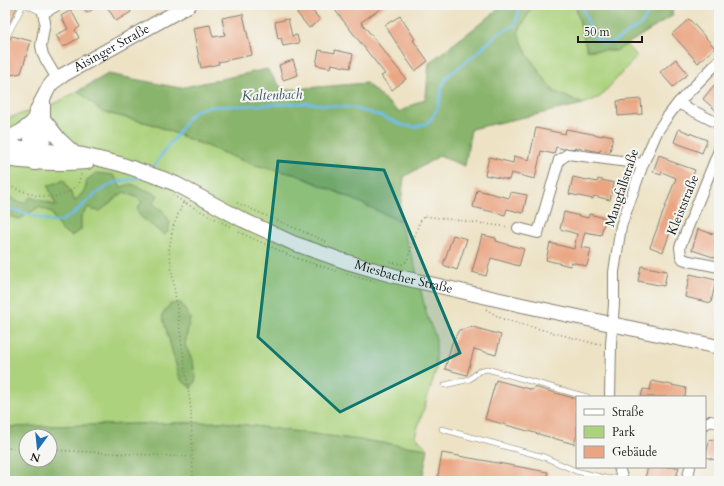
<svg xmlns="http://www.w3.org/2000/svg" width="724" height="486" font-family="Cardo,serif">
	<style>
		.green { fill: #acd27d; stroke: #64774c }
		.forest { fill: #89b46c; stroke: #526844; fill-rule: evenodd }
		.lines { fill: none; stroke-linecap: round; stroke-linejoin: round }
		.stream { stroke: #73beec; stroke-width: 2.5 }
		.building { fill: #eaa683 }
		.service-casing { stroke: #847f70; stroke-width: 6 }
		.minor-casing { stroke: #847f70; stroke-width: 12 }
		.secondary-casing { stroke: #847f70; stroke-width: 16 }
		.path { stroke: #847f70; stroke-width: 1.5; stroke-dasharray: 1 3; stroke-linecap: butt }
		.service { stroke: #fff; stroke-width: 5 }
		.minor { stroke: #fff; stroke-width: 10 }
		.secondary { stroke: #fff; stroke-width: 14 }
		.marked { fill: #0f766e; fill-opacity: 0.2; stroke: #0f766e; stroke-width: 3; stroke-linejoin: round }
		.labels { text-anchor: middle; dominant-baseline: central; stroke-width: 4; stroke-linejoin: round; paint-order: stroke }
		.street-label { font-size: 13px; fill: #1c1c1c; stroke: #f6f6f2 }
		.water-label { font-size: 14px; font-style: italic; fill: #3a5565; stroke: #f6f6f2 }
	</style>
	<rect width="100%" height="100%" fill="#f6f6f2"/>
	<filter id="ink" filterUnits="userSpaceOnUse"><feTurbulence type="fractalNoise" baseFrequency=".025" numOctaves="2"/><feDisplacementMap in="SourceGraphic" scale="8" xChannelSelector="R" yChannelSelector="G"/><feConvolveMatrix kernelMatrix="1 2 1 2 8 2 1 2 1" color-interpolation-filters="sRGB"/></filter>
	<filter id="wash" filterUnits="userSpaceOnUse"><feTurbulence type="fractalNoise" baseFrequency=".012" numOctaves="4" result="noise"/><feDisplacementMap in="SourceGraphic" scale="16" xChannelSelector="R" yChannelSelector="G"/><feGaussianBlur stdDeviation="0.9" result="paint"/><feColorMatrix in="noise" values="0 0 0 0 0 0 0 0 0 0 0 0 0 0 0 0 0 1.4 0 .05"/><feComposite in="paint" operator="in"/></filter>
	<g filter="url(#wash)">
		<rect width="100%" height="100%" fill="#ede2c4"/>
		<!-- green -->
		<g class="green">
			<polygon points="533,5 571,5 576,8 587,50 616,51 626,45 637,56 600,97 583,104 553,91 527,54 518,33"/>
			<polygon points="78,91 103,112 152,124 251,164 297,175 346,196 399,221 414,262 427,316 436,338 436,371 415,436 428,449 223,422 5,427 5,119 56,103"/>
		</g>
		<!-- forest -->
		<g class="forest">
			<polygon points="502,5 533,5 518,32 527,54 553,91 583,104 471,129 465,166 439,156 404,177 399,221 346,196 297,175 251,164 152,124 102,112 78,91 108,74 180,88 267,69 283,90 366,83 399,112 426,98 429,63 494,13"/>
			<polygon points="571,5 673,5 672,16 616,51 587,50 576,8"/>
			<polygon points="96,173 113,175 121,187 131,184 158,195 153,204 162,210 170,222 168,232 164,235 140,216 137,209 142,202 136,197 124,192 100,211 92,210 89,207 81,216 81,230 71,236 61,230 51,212 39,207 20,219 11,217 5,212 5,192 15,201 25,203 30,197 46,202 56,206 48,186 64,180 75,201 85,190 87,180"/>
			<polygon points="181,303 190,318 185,345 193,362 196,380 191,388 180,379 162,315 170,304"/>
			<path d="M 223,422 L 428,449 L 422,481 L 5,481 L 5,427 ZM 26,436 L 50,436 L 50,460 L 26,460 Z"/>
		</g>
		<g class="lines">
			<!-- stream -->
			<g class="stream">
				<polyline points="582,5 592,36 603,43 611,43 642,24 652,5"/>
				<polyline points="151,171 169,144 175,138 187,119 196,110 209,107 308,103 353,108 381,116 402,125 414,127 426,124 432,118 438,107 443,84 448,76 477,53 496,35 515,25 520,5"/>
				<polyline points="5,207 53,222 61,221 72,215 94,195 113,183 141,177"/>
			</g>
		</g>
		<g id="blocks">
			<!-- building -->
			<g class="building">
				<polygon points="5,5 18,5 5,31"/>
				<polygon points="82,5 99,5 87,13"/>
				<polygon points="106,5 127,5 131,12 116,21"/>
				<polygon points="306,5 308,5 320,20 309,28 297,13"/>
				<polygon points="331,5 386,5 361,22 406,79 392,90 381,76 385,74"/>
				<polygon points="71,10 80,27 75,30 79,38 63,47 56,35 68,29 61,16"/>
				<polygon points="243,14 252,55 218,62 219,64 201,68 193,28 210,25 213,37 225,35 222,18"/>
				<polygon points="400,16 415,39 413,40 428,61 415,71 406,58 385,25"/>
				<polygon points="288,19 292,36 297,35 299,43 283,46 281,38 278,39 275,22"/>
				<polygon points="689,19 715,48 698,63 672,34"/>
				<polygon points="12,36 31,41 21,73 5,76 5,44 8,42"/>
				<polygon points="319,50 335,53 335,50 353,54 350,68 332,64 331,68 316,65"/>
				<polygon points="676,59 688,74 673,87 660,72"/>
				<polygon points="293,60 298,75 283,80 279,65"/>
				<polygon points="714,85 719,89 719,113 703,99"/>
				<polygon points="641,99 642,114 618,116 617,101"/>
				<polygon points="536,128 565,134 566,129 603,136 603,134 613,136 610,152 600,150 599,152 581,148 564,149 556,147 554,154 541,151 535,179 511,173 509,180 485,175 489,157 513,163 514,156 529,160"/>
				<polygon points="679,129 707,140 702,153 674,142"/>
				<polygon points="659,155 667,158 667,160 695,170 690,183 688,182 663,252 650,247 676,178 662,172 661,175 653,172"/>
				<polygon points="573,177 597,182 598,179 614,183 610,200 594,196 593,199 569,194"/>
				<polygon points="477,190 509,198 511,192 527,195 523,213 507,209 505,215 473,207"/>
				<polygon points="564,212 588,218 589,214 605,218 601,235 585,232 581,247 591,249 587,266 571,262 570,266 546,260 550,243 574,249 577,234 560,229"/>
				<polygon points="698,229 719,236 719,259 692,250"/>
				<polygon points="453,235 467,239 457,270 443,265"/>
				<polygon points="482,235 496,238 496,241 524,249 519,266 491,258 486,276 472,272"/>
				<polygon points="641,266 667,271 664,286 638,281"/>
				<polygon points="690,274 716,280 711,303 685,297"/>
				<polygon points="473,327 501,335 496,355 474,349 467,375 445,369 452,343 459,330"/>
				<polygon points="496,380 533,390 534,387 577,399 577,435 574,444 485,419"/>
				<polygon points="652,381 686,388 685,397 641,397 643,389 650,390"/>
				<polygon points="710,439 719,442 719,461 705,457"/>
				<polygon points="442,453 548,472 547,481 437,481"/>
				<polygon points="648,467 679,467 675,481 657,481 645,478"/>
			</g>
		</g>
	</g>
	<g filter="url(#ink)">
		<use href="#blocks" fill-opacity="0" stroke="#847f70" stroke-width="1"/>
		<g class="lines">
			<!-- service casing -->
			<g class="service-casing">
				<g id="service">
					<polyline points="27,5 43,13"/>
					<polyline points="5,40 23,5"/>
					<polyline points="445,385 470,379 479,371 487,369 587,397"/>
					<polyline points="442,429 544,457 576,471 609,479 622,476"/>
				</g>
			</g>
			<!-- minor casing -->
			<g class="minor-casing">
				<g id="minor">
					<polyline points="57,79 43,55 41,46 45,22 43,13 58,5"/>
					<polyline points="678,103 719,124"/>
					<polyline points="719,150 680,247 681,256 683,259 689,261 719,267"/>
					<polyline points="518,228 538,233 559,160 568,154 643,164"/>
					<polyline points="610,397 611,344 614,304 614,272 621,226 643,164 657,132 665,120 678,103 719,61"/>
					<polyline points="705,424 710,421 719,423"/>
					<polyline points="619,467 623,481"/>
					<polyline points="687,481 690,467"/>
				</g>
			</g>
			<!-- secondary casing -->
			<g class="secondary-casing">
				<g id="secondary">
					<polyline points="44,120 59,139 75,154"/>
					<polyline points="5,140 22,131 33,122"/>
					<path id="s1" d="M 5,146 L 83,155 L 120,164 L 161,178 L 176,184 L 243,220 L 293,243 L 344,261 L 395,276 L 522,305 L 719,347"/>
					<path d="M 5,159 C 33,163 59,164 87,162"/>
					<polyline points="37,159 43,140 43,101"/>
					<path id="s2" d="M 35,163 L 31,139 L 35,116 L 38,108 L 49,87 L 52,83 L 63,75 L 189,5"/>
				</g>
			</g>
			<!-- path -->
			<g class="path">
				<polyline points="5,185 38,196 54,197 65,194 78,185 81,174"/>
				<polyline points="173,195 183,202 231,227"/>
				<polyline points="183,203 173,227 169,250 191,410 193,481"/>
				<polyline points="237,203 327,242"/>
				<polyline points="239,232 293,257 336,271"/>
				<polyline points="390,262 402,264 407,261 419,223 424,216 509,227"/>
				<polyline points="347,274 378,283"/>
				<polyline points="486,309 502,319 596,344 602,344"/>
				<polyline points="5,448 26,449"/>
				<polyline points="50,450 192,457"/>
			</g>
			<!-- service -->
			<use href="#service" class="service"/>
			<!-- minor -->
			<use href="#minor" class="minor"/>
			<!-- secondary -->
			<use href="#secondary" class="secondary"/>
		</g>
	</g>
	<!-- marked area -->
	<path class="marked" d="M 278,161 L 384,170 L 460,353 L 340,412 L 258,337 Z"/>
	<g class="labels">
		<!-- street labels -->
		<g class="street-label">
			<text stroke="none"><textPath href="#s2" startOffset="154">Aisinger Straße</textPath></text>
			<text transform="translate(622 188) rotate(-72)">Mangfallstraße</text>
			<text transform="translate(683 205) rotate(-68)">Kleiststraße</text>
			<text stroke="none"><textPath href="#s1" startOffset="423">Miesbacher Straße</textPath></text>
		</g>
		<!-- water labels -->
		<g class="water-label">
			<text transform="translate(272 95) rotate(-2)">Kaltenbach</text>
		</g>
	</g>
	<!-- margin -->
	<rect width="724" height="486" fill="none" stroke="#f6f6f2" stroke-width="20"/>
	<!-- legend -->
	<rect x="576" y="396" width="130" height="72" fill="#f6f6f2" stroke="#9f9f9c"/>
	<rect x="584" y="409" width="20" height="6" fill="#ffffff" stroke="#9f9f9c"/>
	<text x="612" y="416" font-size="12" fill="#1c1c1c">Straße</text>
	<rect x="584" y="426" width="20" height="12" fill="#acd27d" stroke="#9f9f9c"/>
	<text x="612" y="436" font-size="12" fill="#1c1c1c">Park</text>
	<rect x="584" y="446" width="20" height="12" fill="#eaa683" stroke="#9f9f9c"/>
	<text x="612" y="456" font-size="12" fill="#1c1c1c">Gebäude</text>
	<!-- north arrow -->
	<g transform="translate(38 448) rotate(195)"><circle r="19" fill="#f6f6f2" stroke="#9f9f9c"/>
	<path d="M0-3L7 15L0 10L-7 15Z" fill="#1f6fb2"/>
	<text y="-6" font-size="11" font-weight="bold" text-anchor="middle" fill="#1c1c1c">N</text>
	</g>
	<!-- scale -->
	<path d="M578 36v6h64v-6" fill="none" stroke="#1c1c1c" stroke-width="2"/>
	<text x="584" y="36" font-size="12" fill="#1c1c1c" stroke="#f6f6f2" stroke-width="3" paint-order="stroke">50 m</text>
</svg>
